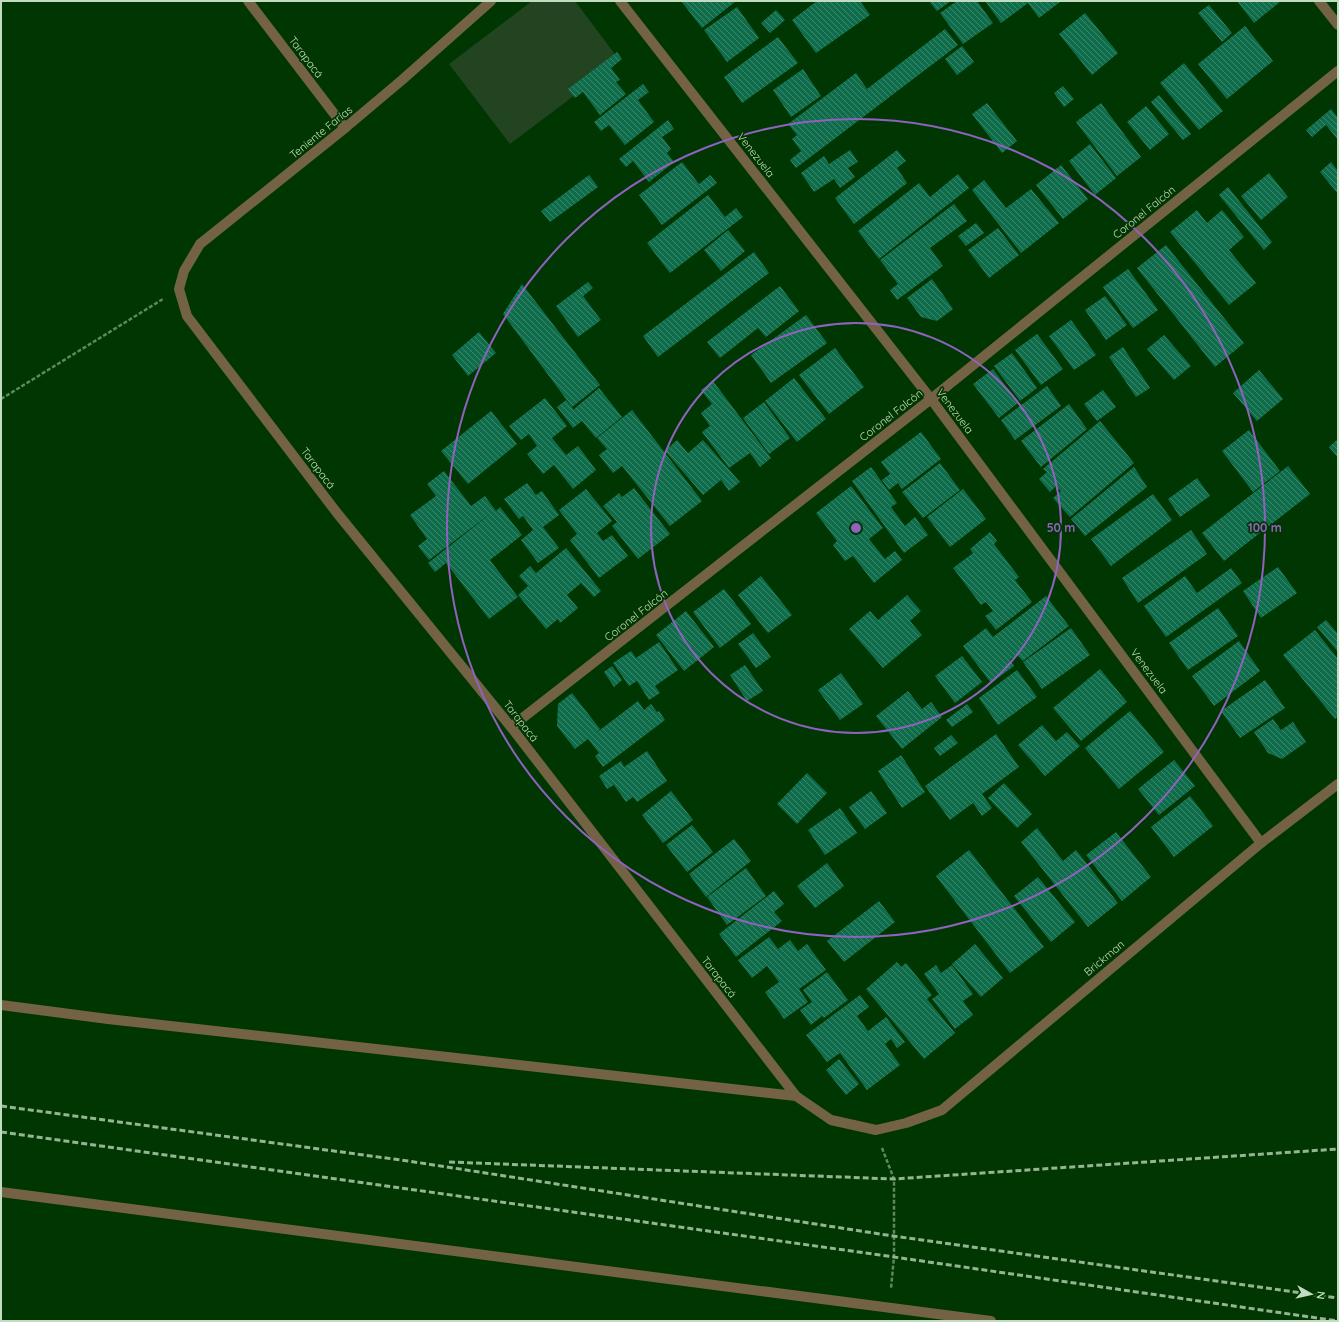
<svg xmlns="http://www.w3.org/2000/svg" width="1339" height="1322" font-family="Quicksand,sans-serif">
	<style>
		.green { fill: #234421 }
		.building { fill: url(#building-back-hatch) }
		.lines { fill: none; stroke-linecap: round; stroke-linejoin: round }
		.path { stroke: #5f885f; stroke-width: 2.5; stroke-dasharray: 4 2; stroke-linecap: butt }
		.minor { stroke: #736344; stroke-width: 10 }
		.rail { stroke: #94b592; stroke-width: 3; stroke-dasharray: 6 3; stroke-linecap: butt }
		.ring { fill: none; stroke: #9061bf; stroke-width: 2 }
		.labels { text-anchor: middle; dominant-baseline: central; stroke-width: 3.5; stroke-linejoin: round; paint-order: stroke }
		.street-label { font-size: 11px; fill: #c1dcbf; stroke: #003601 }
		.centre { fill: #9061bf; stroke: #003601; stroke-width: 2 }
		.ring-label { font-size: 12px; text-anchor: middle; font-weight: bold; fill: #9061bf; stroke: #003601; stroke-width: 3.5; stroke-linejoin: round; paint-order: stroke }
	</style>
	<defs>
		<pattern id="building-back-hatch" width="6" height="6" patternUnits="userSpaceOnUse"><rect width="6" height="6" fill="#106d4c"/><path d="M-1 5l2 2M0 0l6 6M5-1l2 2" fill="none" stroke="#3c886c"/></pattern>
	</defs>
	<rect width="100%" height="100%" fill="#003601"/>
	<!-- green -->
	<polygon class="green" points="532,1 575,1 620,61 510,144 449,64"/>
	<!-- building -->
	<g class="building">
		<polygon points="681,1 736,1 702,28"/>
		<polygon points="817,1 860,1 870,15 816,53 792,20"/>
		<polygon points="929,1 951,1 937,11"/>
		<polygon points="957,1 977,1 993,23 963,44 940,13"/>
		<polygon points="985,1 1059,1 1060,2 1039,18 1028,3 1001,23"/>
		<polygon points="1237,1 1281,1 1254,23"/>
		<polygon points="1209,5 1232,33 1222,42 1198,13"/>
		<polygon points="737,7 759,38 727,62 704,30"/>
		<polygon points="776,10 785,20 770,33 761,23"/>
		<polygon points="1085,13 1118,53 1092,75 1059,34"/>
		<polygon points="1245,26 1273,61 1227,99 1198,64"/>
		<polygon points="945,29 958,45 796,168 790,160 801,151 792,139 797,135 788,124 856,73 867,89"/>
		<polygon points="778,37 798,63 742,103 724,77"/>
		<polygon points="962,46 974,62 957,75 945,59"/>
		<polygon points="617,52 622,59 611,68 620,80 616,82 626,94 600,115 583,92 575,98 568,89"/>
		<polygon points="1184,63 1223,111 1199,130 1160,83"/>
		<polygon points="803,69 821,96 791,117 773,90"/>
		<polygon points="643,84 649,92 638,100 654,122 625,145 609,125 601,131 594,122"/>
		<polygon points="1063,86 1074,99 1064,107 1054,93"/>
		<polygon points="1159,95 1191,134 1183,140 1151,102"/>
		<polygon points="987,103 1017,141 1002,153 972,114"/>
		<polygon points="1101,103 1141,157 1117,176 1076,122"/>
		<polygon points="1146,106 1169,134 1150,150 1127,122"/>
		<polygon points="1331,109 1338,118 1338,140 1326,125 1312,137 1306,130"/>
		<polygon points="668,120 674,129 662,137 671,149 667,153 674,162 649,182 633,161 626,167 619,159"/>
		<polygon points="1090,144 1116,178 1095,195 1069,161"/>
		<polygon points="850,150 858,162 848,168 855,177 840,188 834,179 814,192 801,173 824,156 829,164"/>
		<polygon points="897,150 906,161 897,168 907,183 854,224 835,198"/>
		<polygon points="682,162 699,184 710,175 717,183 662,225 639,195"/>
		<polygon points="1331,162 1338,171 1338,194 1320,172"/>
		<polygon points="1061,165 1088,199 1063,219 1036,185"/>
		<polygon points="1269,173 1288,197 1261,220 1241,196"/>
		<polygon points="958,174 969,188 879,259 858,231 919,183 930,197"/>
		<polygon points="589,175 598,187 550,222 541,211"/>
		<polygon points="984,180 1006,208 1031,189 1059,223 1021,253 972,190"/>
		<polygon points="1228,187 1272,242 1264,250 1219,195"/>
		<polygon points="708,195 725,217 736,208 743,217 670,273 647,243"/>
		<polygon points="954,204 967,221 930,248 943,266 897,300 890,290 898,284 880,260"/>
		<polygon points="1197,210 1207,223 1222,210 1244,237 1229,250 1256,283 1229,305 1170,232"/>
		<polygon points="976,223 984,233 966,246 958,236"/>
		<polygon points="998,228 1019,255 989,278 968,250"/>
		<polygon points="728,230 745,251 721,271 704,250"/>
		<polygon points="1166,245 1244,343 1215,367 1137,268"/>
		<polygon points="754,252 769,273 658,357 643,336"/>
		<polygon points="1128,269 1158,310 1133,328 1103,287"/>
		<polygon points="932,279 953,309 937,321 921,317 907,298"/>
		<polygon points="588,282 593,288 583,296 601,320 578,337 556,306"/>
		<polygon points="522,284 600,385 572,407 503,314"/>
		<polygon points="780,286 799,311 766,337 758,328 720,358 707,342"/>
		<polygon points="1105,296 1127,325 1106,340 1085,310"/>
		<polygon points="806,315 827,343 771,383 751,355"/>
		<polygon points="1071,320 1096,355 1074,370 1049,336"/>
		<polygon points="479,332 496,353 468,376 452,355"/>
		<polygon points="1037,334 1063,369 1041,385 1015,350"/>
		<polygon points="1164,335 1191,366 1174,380 1147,349"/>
		<polygon points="1123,347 1150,388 1136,397 1109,357"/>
		<polygon points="835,348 864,387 829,414 799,375"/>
		<polygon points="1012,353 1037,388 1020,401 994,366"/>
		<polygon points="993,369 1018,403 999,418 973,384"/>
		<polygon points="1259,370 1283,399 1257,421 1233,393"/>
		<polygon points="794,378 826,419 797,442 765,401"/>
		<polygon points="713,381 771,458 760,467 750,453 729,468 702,432 710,426 701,413 712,404 701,390"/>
		<polygon points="1047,386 1061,406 1015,440 1001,420"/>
		<polygon points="599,388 622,417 596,438 582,421 573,428 557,407 566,400 574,410 574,409"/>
		<polygon points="1103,390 1116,407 1097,421 1084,404"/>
		<polygon points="545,398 567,426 552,438 566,455 578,446 596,470 573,489 554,465 543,474 527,454 537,446 529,434 521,440 509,426"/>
		<polygon points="764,402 790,438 769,454 743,418"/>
		<polygon points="1069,404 1087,429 1041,467 1021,441"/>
		<polygon points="632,410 702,501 670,526 622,466 613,473 599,455 607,449 597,438"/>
		<polygon points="491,411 517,444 468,484 441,451"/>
		<polygon points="1100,421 1134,463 1070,517 1053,498 1061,491 1056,486 1050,492 1039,479 1047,472 1043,469"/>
		<polygon points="1249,430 1280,471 1253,492 1222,451"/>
		<polygon points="921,432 941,459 902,489 898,483 889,490 882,480 890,474 881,462"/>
		<polygon points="1338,439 1338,458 1329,447"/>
		<polygon points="677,440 688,453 703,440 740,482 729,491 721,480 703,495 665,451"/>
		<polygon points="940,463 960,490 923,518 902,492"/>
		<polygon points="1288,466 1310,494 1224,561 1202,533"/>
		<polygon points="871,467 897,503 891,507 905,526 915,517 928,535 904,553 852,481"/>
		<polygon points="1134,467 1147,487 1085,536 1071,519"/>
		<polygon points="444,471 471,506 485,496 496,511 500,507 522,535 490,560 518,597 489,619 446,563 435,572 428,563 494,511 429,560 418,546 427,539 410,515 436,496 427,484"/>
		<polygon points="1197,478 1210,496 1180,517 1168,499"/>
		<polygon points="527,483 536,495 542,491 559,515 543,527 559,548 538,563 521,540 533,530 523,516 519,519 504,499"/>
		<polygon points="851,486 883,528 869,539 885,559 895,551 902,560 874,583 853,556 845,561 833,545 837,541 816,513"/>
		<polygon points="634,488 670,534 638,559 612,526 617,522 603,506 619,493 622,497"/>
		<polygon points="586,489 612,521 597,533 603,541 612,535 628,556 599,578 570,540 577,534 559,510"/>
		<polygon points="963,489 986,519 950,547 927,517"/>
		<polygon points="1153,494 1172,520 1111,566 1091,539"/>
		<polygon points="1191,530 1207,554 1138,603 1122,578"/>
		<polygon points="990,532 997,541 994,544 1019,577 1015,580 1032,602 996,630 985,616 993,611 986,602 981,605 953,568 973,553 970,549"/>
		<polygon points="566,548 601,591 594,597 581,583 567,595 578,608 560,623 558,619 546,629 518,595 528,586 519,576 530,566 536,573"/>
		<polygon points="1278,567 1297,593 1261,618 1243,591"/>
		<polygon points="1231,568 1242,583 1166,637 1144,606 1185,576 1197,593"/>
		<polygon points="761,576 792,615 768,633 738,595"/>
		<polygon points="724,589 751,624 720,648 693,612"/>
		<polygon points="907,595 921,611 910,621 922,635 883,668 849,629 870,611 878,620"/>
		<polygon points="1046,596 1069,626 1023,661 1017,655 1010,660 1014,666 991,683 963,646 986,628 993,637"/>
		<polygon points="1218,608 1238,636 1188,670 1169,643"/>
		<polygon points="686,611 714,647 684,671 656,635"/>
		<polygon points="1326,620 1338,634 1338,652 1317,627"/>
		<polygon points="1071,628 1090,655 1042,689 1023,662"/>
		<polygon points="1315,630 1338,659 1338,717 1335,719 1283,655"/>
		<polygon points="753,633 771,657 756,668 738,644"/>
		<polygon points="1239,641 1260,671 1214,706 1192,676"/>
		<polygon points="659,642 678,670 655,686 660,693 649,700 637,681 629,686 613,663 631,651 636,658"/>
		<polygon points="962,656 982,682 955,703 935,676"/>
		<polygon points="745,665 763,691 747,701 730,675"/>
		<polygon points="612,666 622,680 614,687 604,672"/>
		<polygon points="1100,669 1127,702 1081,741 1053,708"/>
		<polygon points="1017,670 1037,697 998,725 979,698"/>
		<polygon points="841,673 863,704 840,720 818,690"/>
		<polygon points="1265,680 1285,708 1240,738 1221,711"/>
		<polygon points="908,691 922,709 931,702 942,717 902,749 876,716"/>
		<polygon points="572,693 600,729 596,733 638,701 644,710 651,704 657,712 659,711 665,720 603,767 595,756 599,753 588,739 575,749 557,726 558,704"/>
		<polygon points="967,704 973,712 952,727 946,720"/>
		<polygon points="1130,711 1164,752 1119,789 1085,748"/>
		<polygon points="1273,719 1281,730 1293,722 1306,742 1282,759 1268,753 1254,732"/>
		<polygon points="1042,725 1056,741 1067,732 1080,746 1045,776 1018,745"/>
		<polygon points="996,734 1019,767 982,794 992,808 982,816 973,803 950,820 925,786"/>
		<polygon points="951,735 958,743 940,756 934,748"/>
		<polygon points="647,751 667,781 637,802 633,797 626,802 614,785 607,789 599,776 621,761 624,767"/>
		<polygon points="901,755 925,792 902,808 878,771"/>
		<polygon points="1174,760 1195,786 1159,815 1138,789"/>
		<polygon points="807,773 827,793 797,824 777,804"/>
		<polygon points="1004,783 1032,814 1017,828 988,798"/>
		<polygon points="671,791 693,820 663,843 642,815"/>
		<polygon points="871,791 887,813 865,829 849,807"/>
		<polygon points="1190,796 1213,826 1174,857 1151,827"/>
		<polygon points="840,808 857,833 825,855 808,830"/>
		<polygon points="692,825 713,852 687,872 666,845"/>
		<polygon points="1037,828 1063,861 1076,850 1118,903 1088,927 1021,842"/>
		<polygon points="1116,832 1151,877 1122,901 1086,855"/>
		<polygon points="734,839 751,861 706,897 689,874"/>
		<polygon points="969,850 1044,947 1010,973 936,876"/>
		<polygon points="827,863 844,886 815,908 797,886"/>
		<polygon points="746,868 766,896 727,925 707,897"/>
		<polygon points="1038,877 1075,922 1051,942 1014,896"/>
		<polygon points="774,891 784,904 774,912 782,921 736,957 719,934"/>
		<polygon points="879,901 895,922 844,962 827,941"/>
		<polygon points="769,937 778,949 790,940 798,951 807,944 826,970 799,989 808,1002 784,1019 765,992 779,982 767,966 752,978 738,960"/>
		<polygon points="975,944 1003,978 981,997 952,964"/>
		<polygon points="897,962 901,967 906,963 932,995 927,999 955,1033 924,1059 866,989"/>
		<polygon points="936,965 941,973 952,965 973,994 963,1001 973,1015 955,1029 932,999 939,994 924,974"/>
		<polygon points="827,972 848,1000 824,1018 822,1016 811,1025 800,1010 812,1002 803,990"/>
		<polygon points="860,995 869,1007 857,1016 868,1031 886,1017 905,1042 897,1048 891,1039 885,1044 900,1065 867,1090 840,1053 827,1062 806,1035"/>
		<polygon points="839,1059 859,1084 846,1095 826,1070"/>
	</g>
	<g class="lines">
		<!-- path -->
		<g class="path">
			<polyline points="1,399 163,299"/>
			<polyline points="882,1148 894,1179 894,1257 891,1288"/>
		</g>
		<!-- minor -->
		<g class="minor">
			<polyline points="248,1 345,128"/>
			<polyline points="491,1 402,80 345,128 200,244 184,271 179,289 187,316 337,513 511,727 796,1096 831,1120 876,1130 906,1123 942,1110 1261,843 1338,784"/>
			<polyline points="620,1 931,399 1261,843"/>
			<polyline points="1319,1 1338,25"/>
			<polyline points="511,727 931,399 1338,71"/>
			<polyline points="1,1005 108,1019 796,1096"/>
			<polyline points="1,1192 991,1321"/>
		</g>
		<!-- rail -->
		<g class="rail">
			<polyline points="1,1106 408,1161 893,1236 1338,1298"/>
			<polyline points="1,1132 894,1257 1338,1321"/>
			<polyline points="449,1162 894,1179 1338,1149"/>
		</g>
	</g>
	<!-- distance rings -->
	<g class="ring">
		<circle cx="856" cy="528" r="205"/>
		<circle cx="856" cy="528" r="409"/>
	</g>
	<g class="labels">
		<!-- street labels -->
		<g class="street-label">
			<text transform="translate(306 57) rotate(53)">Tarapacá</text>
			<text transform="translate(321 132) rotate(-39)">Teniente Farías</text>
			<text transform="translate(756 155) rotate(52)">Venezuela</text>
			<text transform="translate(1144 212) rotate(-39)">Coronel Falcón</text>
			<text transform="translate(955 411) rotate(53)">Venezuela</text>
			<text transform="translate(891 415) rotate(-38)">Coronel Falcón</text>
			<text transform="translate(318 468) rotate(53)">Tarapacá</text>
			<text transform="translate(636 615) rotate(-38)">Coronel Falcón</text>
			<text transform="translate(1149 671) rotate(53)">Venezuela</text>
			<text transform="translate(521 721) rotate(52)">Tarapacá</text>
			<text transform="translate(1104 958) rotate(-40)">Brickman</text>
			<text transform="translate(719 977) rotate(52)">Tarapacá</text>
		</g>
	</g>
	<circle cx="856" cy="528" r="6" class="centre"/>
	<g class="ring-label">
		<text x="1061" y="532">50 m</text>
		<text x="1265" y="532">100 m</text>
	</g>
	<!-- border -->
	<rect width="1339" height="1322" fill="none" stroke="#c1dcbf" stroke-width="4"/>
	<!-- north arrow -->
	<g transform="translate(1311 1294) rotate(98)" stroke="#003601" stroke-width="3" paint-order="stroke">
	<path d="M0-3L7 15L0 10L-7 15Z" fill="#c1dcbf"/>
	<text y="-6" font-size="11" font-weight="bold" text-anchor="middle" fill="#c1dcbf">N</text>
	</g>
</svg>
